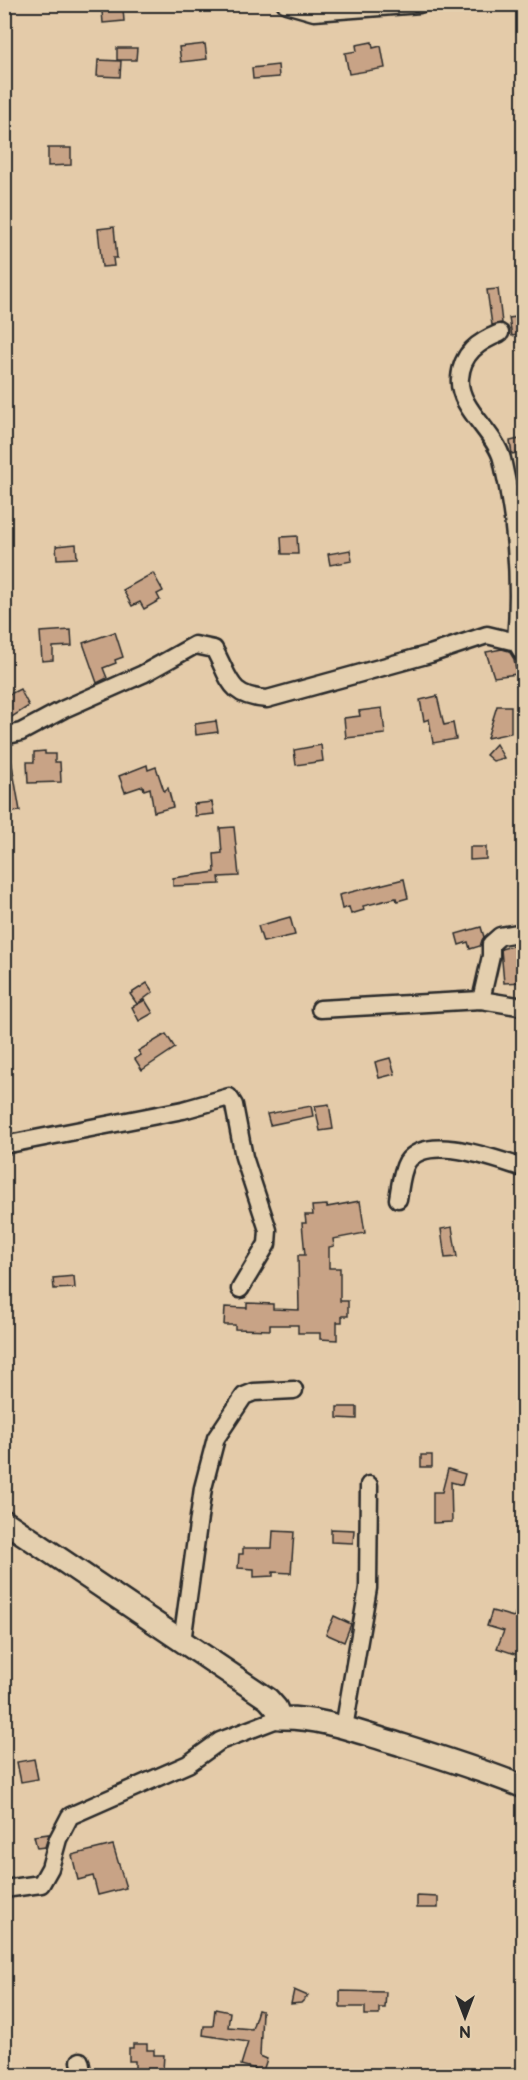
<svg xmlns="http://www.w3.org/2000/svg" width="528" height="2080" font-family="'Balsamiq Sans',sans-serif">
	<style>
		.building { fill: #c8a386; stroke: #2b2b2b; stroke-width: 1.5 }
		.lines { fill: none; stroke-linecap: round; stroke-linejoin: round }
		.minor-casing { stroke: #2b2b2b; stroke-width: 21 }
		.tertiary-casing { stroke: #2b2b2b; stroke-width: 26 }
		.minor { stroke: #e4cfae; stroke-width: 16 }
		.tertiary { stroke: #e4cfae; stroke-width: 21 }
	</style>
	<rect width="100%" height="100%" fill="#e4cba9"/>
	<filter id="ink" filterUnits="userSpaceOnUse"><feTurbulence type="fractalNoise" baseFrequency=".0167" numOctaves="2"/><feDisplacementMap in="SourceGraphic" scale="12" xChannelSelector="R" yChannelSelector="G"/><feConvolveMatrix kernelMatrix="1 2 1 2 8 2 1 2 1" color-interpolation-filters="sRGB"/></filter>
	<g filter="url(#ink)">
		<!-- building -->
		<g class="building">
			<polygon points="123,9 124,21 103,23 102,11"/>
			<polygon points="372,42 373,48 381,46 385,68 349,74 345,53 357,51 356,45"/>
			<polygon points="205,44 207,59 181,62 179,47"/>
			<polygon points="117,48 137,48 136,60 117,60"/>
			<polygon points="98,60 121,61 120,77 97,76"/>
			<polygon points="278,65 279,77 253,79 252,68"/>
			<polygon points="48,148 71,148 71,165 48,166"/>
			<polygon points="114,227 117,258 113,258 114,266 102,267 98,229"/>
			<polygon points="498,289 502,323 492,325 487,290"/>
			<polygon points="524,316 524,334 512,336 509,318"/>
			<polygon points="524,438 524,452 512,454 510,441"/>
			<polygon points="297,536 298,554 282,554 281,537"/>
			<polygon points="76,544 77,558 57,559 56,546"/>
			<polygon points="350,550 352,561 330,565 328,554"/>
			<polygon points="153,573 163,591 157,594 160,600 144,609 140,602 132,606 123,590"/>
			<polygon points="71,630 72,646 53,647 53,660 42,661 40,632"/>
			<polygon points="115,632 123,657 115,660 116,663 103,668 107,678 97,683 83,643"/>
			<polygon points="502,649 509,651 514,659 517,674 494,677 486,652"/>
			<polygon points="20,689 29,706 4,722 4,697"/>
			<polygon points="437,696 444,725 453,723 456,739 433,743 429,719 424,721 420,700"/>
			<polygon points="497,706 511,706 511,733 487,738"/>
			<polygon points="382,708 385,734 346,738 344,718 360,716 359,711"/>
			<polygon points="216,721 218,732 196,735 195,724"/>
			<polygon points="496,744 504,758 493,761 486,755"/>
			<polygon points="321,745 323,761 296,765 294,750"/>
			<polygon points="45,751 45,754 55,754 55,762 60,762 61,782 28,783 27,762 34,762 34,752"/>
			<polygon points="4,759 11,759 20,811 8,813 4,794"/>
			<polygon points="147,765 148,770 156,767 164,791 168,788 173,807 154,812 150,788 144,790 143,786 125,792 119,776"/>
			<polygon points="212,802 214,814 195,816 194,804"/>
			<polygon points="234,827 239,876 219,877 220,884 173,886 173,878 215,872 214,854 222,853 220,828"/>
			<polygon points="470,847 486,847 486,859 470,860"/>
			<polygon points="404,879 408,898 397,901 396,898 363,906 364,910 351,914 349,907 342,909 339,895"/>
			<polygon points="290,917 295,935 263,942 258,926"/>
			<polygon points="481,927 484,937 480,946 470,949 468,942 459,945 456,934"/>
			<polygon points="524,943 524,982 504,983 501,949"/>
			<polygon points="147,983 153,992 137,1004 130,994"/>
			<polygon points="145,1000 153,1013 139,1021 132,1007"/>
			<polygon points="166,1034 175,1048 142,1070 135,1059 141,1055 138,1051"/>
			<polygon points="390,1058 395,1074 379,1078 375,1062"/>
			<polygon points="329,1104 333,1129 320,1131 315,1106"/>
			<polygon points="311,1106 313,1116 270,1125 267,1114"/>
			<polygon points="360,1201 365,1233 333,1239 334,1246 329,1247 329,1268 340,1268 340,1301 348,1301 348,1316 342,1316 342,1322 337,1322 337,1340 320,1339 320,1333 298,1333 298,1325 270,1325 270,1330 235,1329 235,1325 224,1325 225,1307 247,1308 247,1303 273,1304 273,1309 299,1310 298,1255 305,1255 302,1223 306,1223 305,1215 313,1215 312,1206 327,1205 327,1207"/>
			<polygon points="452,1227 457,1257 445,1258 441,1229"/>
			<polygon points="74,1276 75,1288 54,1289 53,1278"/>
			<polygon points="337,1407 357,1407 357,1419 337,1418"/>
			<rect x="421" y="1455" width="11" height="12"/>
			<polygon points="448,1469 465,1474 462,1485 451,1482 452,1522 433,1523 433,1492 442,1492"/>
			<polygon points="331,1529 354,1530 353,1543 331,1542"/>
			<polygon points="273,1531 294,1532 291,1573 273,1572 273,1576 254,1577 254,1569 238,1568 239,1554 243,1554 243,1548 272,1548"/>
			<polygon points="522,1594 524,1594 524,1657 497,1648 504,1631 487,1626 492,1611 514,1617"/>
			<polygon points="334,1616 351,1624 344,1642 326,1634"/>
			<polygon points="34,1759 38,1779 21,1782 17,1762"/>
			<polygon points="49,1834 45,1847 37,1848 34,1836"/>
			<polygon points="113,1845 126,1888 98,1895 93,1876 78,1880 72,1855"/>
			<polygon points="417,1896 438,1897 438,1908 417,1908"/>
			<polygon points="294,1990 308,1996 301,2003 291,2004"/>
			<polygon points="340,1991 386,1992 385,2008 379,2008 379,2015 365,2015 365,2007 340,2007"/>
			<polygon points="215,2009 230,2012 228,2027 252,2029 258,2010 262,2011 260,2056 267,2059 263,2071 241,2065 248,2042 203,2035 204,2026 213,2026"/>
			<polygon points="133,2044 147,2044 147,2050 154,2050 154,2055 164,2055 163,2070 135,2070 135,2061 129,2061 129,2048 133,2048"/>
		</g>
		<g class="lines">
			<!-- minor casing -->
			<g class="minor-casing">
				<g id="minor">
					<polyline points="286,4 314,12 420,4"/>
					<path d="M 500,333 C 478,342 462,353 460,378 C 457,407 495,432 502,459 C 516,518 521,581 516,642"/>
					<path d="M 4,736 L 21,732 L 64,709 L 143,674 L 195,645 L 214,649 C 231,680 228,696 267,699 L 430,654 L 487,635 L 516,642 L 524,655"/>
					<polyline points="481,1000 491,956 491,944 500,936 524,932"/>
					<polyline points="320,1009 481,1000 524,1007"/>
					<polyline points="4,1145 183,1110 229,1097 234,1105 244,1157 268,1230 267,1244 240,1289"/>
					<path d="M 398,1199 C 400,1188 401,1172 407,1162 C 427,1132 497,1160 524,1168"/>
					<polyline points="182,1642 203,1488 216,1438 244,1396 254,1392 294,1390"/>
					<polyline points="344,1728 368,1588 369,1485"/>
					<polyline points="4,1889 41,1884 50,1868 58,1839 70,1816 188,1764 220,1741 280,1718"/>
					<polyline points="80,2061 83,2076"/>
				</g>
			</g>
			<!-- tertiary casing -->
			<g class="tertiary-casing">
				<path id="tertiary" d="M 4,1521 L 268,1699 L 276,1708 L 280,1718 C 319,1717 355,1731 392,1742 C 437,1756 480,1769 524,1787"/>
			</g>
			<!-- minor -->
			<use href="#minor" class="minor"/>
			<!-- tertiary -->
			<use href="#tertiary" class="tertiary"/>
		</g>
	</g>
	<!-- margin -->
	<rect width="528" height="2080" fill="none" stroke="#e4cfae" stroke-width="24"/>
	<rect x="12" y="12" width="504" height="2056" fill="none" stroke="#2b2b2b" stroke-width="2" filter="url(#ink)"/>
	<!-- north arrow -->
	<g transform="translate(465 2017) rotate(180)" stroke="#e4cfae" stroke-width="4.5" paint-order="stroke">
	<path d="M0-4.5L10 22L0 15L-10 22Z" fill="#2b2b2b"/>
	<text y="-9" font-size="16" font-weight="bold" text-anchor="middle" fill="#2b2b2b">N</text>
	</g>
</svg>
